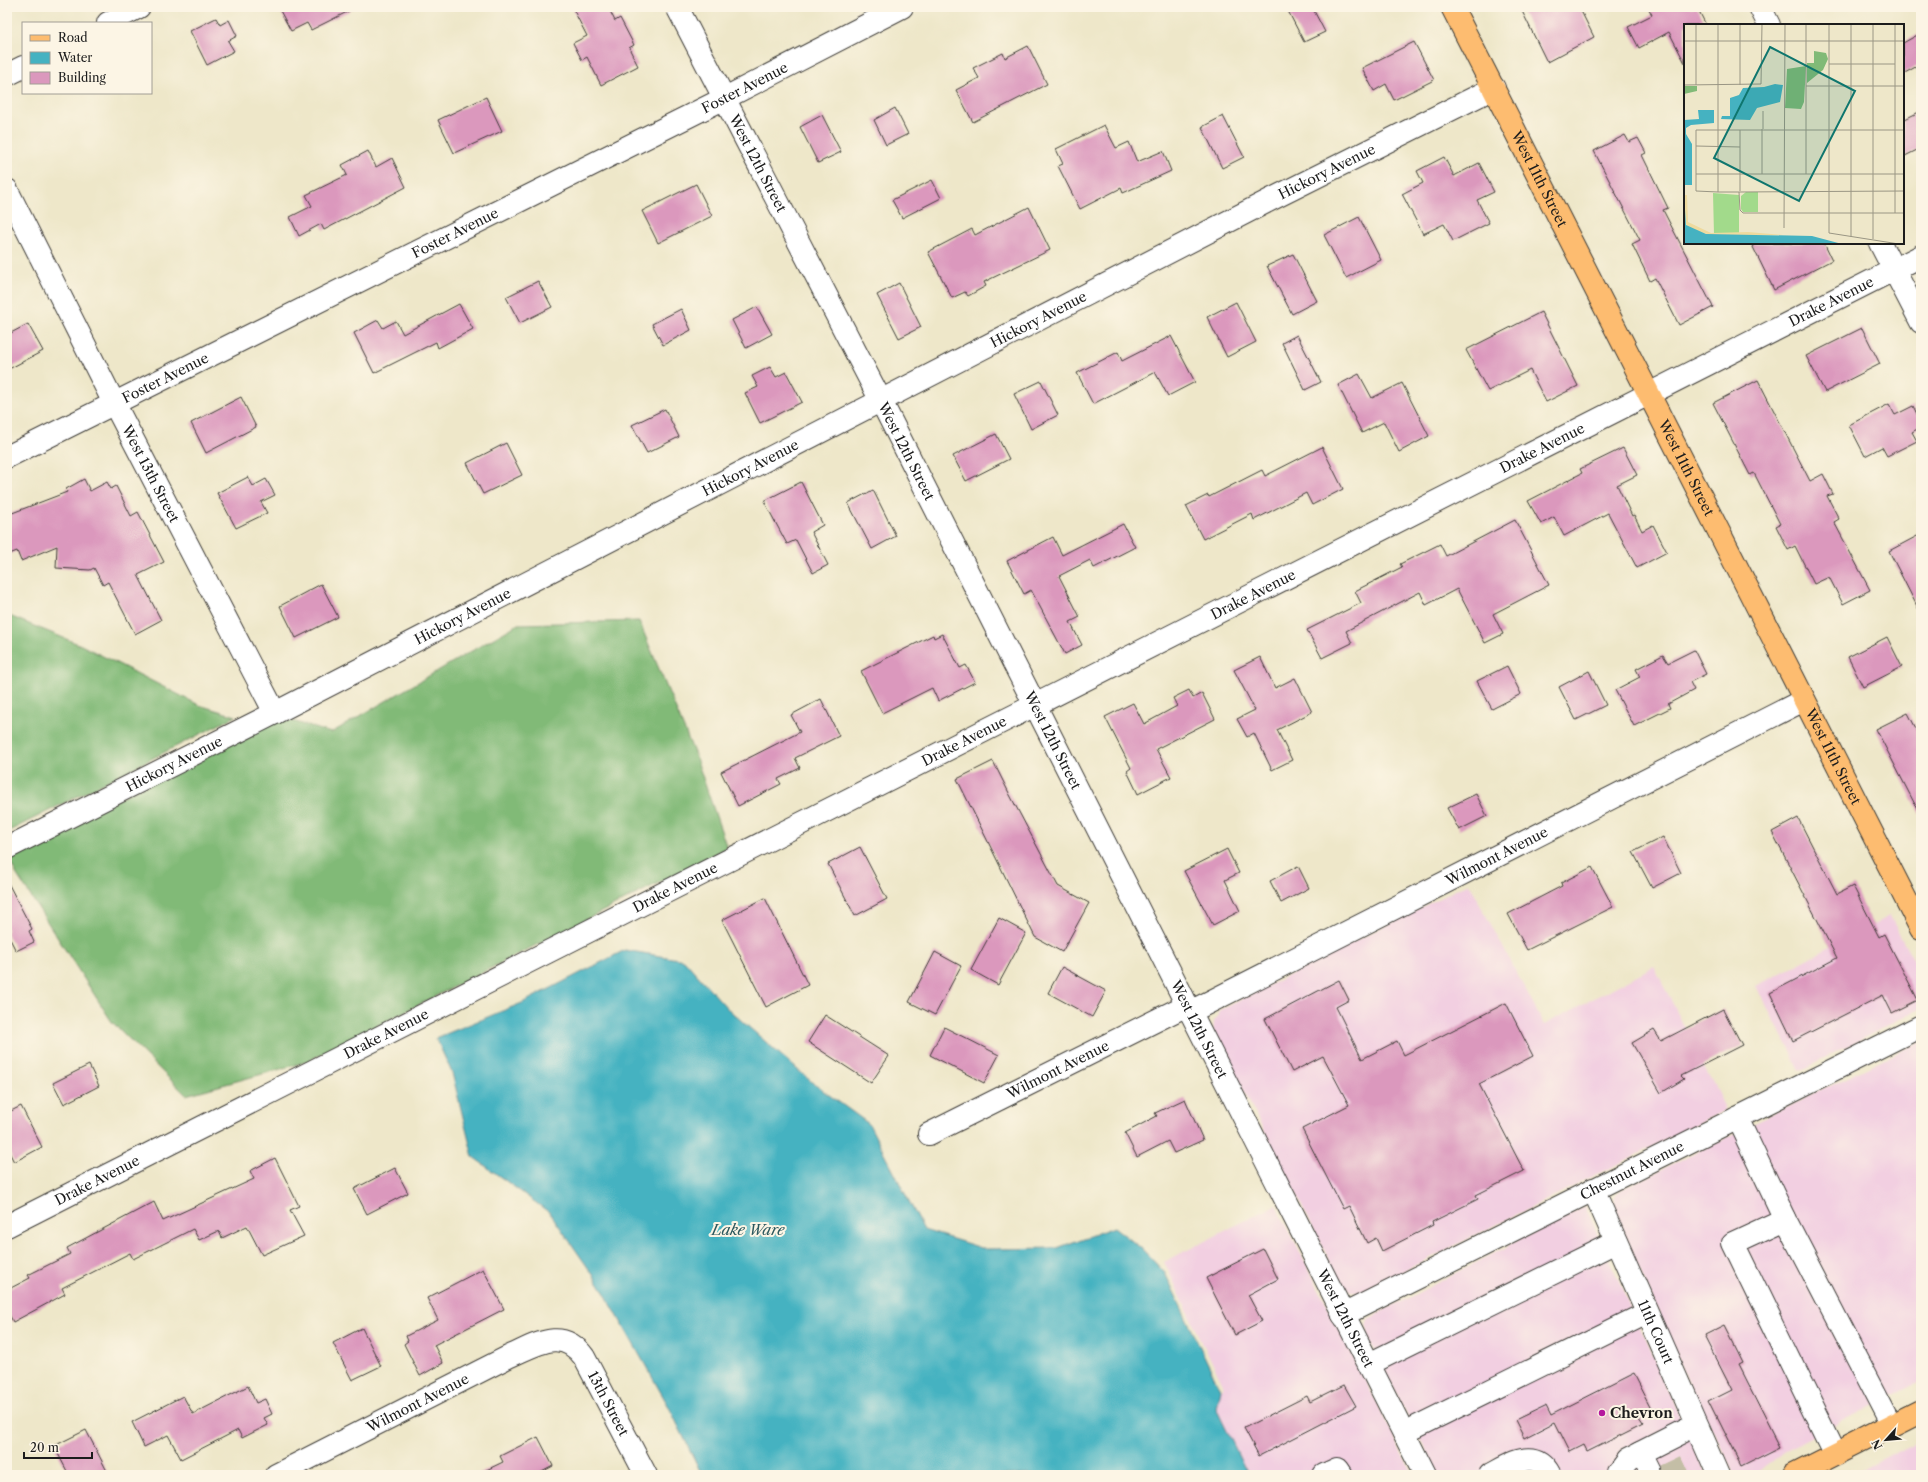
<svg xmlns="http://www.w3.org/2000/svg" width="1928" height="1482" font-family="'Libre Caslon Text',serif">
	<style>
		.built { fill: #f2cfe1 }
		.forest { fill: #81ba77; stroke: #4e6b4a }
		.water { fill: #45b2c1; stroke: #30676e }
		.building { fill: #db98bd }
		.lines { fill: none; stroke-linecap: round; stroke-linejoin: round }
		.minor-tunnel { stroke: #c4bea6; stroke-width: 22; stroke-dasharray: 22 11; stroke-linecap: butt }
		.minor-casing { stroke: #3c3a36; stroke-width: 24 }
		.major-casing { stroke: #3c3a36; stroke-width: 24 }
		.minor { stroke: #fff; stroke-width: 22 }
		.major { stroke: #fdbc6f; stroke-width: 22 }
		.poi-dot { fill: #b5179e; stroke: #fcf5e5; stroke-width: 1.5 }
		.labels { text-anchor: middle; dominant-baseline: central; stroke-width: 4; stroke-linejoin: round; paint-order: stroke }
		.street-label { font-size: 14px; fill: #1c1c1c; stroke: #fcf5e5 }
		.poi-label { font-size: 14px; font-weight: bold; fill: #1c1c1c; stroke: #fcf5e5; text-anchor: start }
		.water-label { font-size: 15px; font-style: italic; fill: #2c585e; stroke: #fcf5e5 }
		.inset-road { fill: none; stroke: #9a9684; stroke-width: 1 }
		.view { fill: #0f766e; fill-opacity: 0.15; stroke: #0f766e; stroke-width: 2 }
		.inset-edge { fill: none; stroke: #1c1c1c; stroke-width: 2 }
	</style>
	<rect width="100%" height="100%" fill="#fcf5e5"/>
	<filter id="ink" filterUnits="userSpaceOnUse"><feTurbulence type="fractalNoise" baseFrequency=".025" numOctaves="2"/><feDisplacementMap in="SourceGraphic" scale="8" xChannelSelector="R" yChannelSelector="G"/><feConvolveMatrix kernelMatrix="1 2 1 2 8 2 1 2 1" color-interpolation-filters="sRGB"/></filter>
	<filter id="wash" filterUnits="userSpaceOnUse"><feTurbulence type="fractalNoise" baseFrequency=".012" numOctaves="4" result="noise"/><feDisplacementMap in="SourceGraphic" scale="16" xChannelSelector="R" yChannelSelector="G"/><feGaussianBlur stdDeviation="0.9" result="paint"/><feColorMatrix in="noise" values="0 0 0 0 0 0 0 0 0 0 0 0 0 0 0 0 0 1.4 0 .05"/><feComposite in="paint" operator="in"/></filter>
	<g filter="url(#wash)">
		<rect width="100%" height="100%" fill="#eee7c9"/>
		<!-- built -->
		<g class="built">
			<polygon points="1469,883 1544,1025 1654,966 1726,1110 1366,1290 1359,1292 1351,1291 1340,1281 1217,1038 1213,1031 1214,1021 1221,1010"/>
			<polygon points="1890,916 1921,974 1921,1008 1800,1071 1756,986"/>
			<polygon points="1921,1041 1921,1381 1788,1449 1756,1474 1736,1475 1692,1391 1616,1215 1614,1206 1615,1197 1622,1189"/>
			<polygon points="1276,1205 1339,1328 1413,1475 1248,1475 1216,1408 1220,1389 1224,1387 1164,1262"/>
			<polygon points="1585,1206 1706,1475 1438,1475 1367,1336 1366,1327 1368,1319"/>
			<polygon points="1921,1440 1921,1475 1851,1475 1882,1460"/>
		</g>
		<!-- forest -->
		<g class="forest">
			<polygon points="7,615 81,645 199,705 236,716 7,832"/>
			<polygon points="639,621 695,755 727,848 306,1062 186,1095 112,1022 17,875 7,855 280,717 331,733 518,624"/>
		</g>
		<!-- water -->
		<polygon class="water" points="625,950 684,960 727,1008 814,1084 869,1124 924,1230 985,1249 1057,1248 1114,1227 1141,1248 1165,1273 1220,1389 1216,1408 1248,1475 702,1475 669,1407 600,1285 550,1213 473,1157 452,1073 436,1038 522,1003"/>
		<g id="blocks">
			<!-- building -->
			<g class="building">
				<polygon points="278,7 357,7 311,30 307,23 291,31"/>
				<polygon points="572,7 608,7 615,21 620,18 634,45 629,48 638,66 601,85 587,57 582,60 573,43 587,36"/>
				<polygon points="1286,7 1312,7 1325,32 1304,42"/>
				<polygon points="1520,7 1579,7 1594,37 1547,62"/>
				<polygon points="1648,7 1697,7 1706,25 1685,25 1685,63 1669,32 1639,48 1628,27 1652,15"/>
				<polygon points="216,18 220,25 229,20 237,36 228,41 234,51 207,65 190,31"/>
				<polygon points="1921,33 1921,64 1903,74 1903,43"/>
				<polygon points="1414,42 1434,80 1394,100 1386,84 1374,91 1362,68"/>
				<polygon points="1028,46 1047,84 973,122 956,90 979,78 973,68 1003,53 1005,58"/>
				<polygon points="486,97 502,131 454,153 438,120"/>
				<polygon points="895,108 908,134 886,145 874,120"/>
				<polygon points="1921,111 1921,148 1903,157 1903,120"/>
				<polygon points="822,115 841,152 818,163 800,127"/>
				<polygon points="1223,116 1244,157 1222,168 1202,127"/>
				<polygon points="1104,125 1116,148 1129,142 1137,162 1163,151 1171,171 1123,193 1121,188 1080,209 1058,166 1063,164 1056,149"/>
				<polygon points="1625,135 1629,142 1638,138 1646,153 1642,155 1668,208 1663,210 1713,307 1679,325 1655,278 1650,281 1632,244 1640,240 1594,151"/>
				<polygon points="368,151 376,167 392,158 406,187 324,230 321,224 299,236 290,217 312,206 306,195 347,175 342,165"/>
				<polygon points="1444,157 1454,176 1479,163 1494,192 1477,200 1489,223 1453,241 1444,224 1423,234 1402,194 1423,183 1417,171"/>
				<polygon points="932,180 941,198 902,218 892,200"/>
				<polygon points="696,184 712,216 658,243 642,211"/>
				<polygon points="1029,207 1050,250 984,282 986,286 968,296 965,292 952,298 928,252 972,229 975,235"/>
				<polygon points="1359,217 1381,260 1346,278 1324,235"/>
				<polygon points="1751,243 1824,243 1832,260 1774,290"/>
				<polygon points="1293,254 1317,301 1292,314 1267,266"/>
				<polygon points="538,281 552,307 520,323 506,297"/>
				<polygon points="899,283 921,327 899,338 877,295"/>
				<polygon points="1236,302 1256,342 1227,357 1207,317"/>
				<polygon points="459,304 473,329 438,348 436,342 374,373 354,333 378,320 383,328 396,321 403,334"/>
				<polygon points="757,307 772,334 746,348 732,320"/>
				<polygon points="681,309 691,330 663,345 652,324"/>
				<polygon points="1541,312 1578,386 1546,402 1530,370 1488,391 1466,350"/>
				<polygon points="28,324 43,351 7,370 7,335"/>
				<polygon points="1862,328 1880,364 1825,392 1806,356"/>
				<polygon points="1297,335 1321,382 1305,390 1282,343"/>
				<polygon points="1171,336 1195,382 1168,396 1155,372 1093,404 1077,373 1118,352 1122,361"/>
				<polygon points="770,367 776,377 786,372 802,402 760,423 745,393 758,387 752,376"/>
				<polygon points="1359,374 1372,398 1402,383 1429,436 1399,452 1384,422 1362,433 1338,385"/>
				<polygon points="1758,380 1810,481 1823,474 1833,494 1827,496 1839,519 1834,522 1870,590 1843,604 1829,577 1814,584 1795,546 1788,550 1776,526 1780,524 1754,473 1750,475 1713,403"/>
				<polygon points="1041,381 1058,415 1031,429 1014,394"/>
				<polygon points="241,397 256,427 206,453 191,423"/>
				<polygon points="1889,404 1895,415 1913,406 1921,422 1921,427 1912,432 1917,441 1887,456 1882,447 1865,456 1849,425"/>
				<polygon points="665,409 679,437 647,453 632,425"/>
				<polygon points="996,434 1009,459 966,481 953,456"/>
				<polygon points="506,443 522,475 483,494 467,463"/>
				<polygon points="1322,447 1343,489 1312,505 1306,493 1254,520 1252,514 1203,539 1186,506 1208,495 1209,497 1262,470 1265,476"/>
				<polygon points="1623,448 1637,475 1617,485 1632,516 1634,515 1642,531 1653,525 1667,552 1637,568 1608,513 1564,536 1554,517 1541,524 1528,501 1582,473 1580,469"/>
				<polygon points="248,477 253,486 266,479 275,495 261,502 267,513 236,528 217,493"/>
				<polygon points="84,479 90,491 107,482 111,489 116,486 131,516 138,512 164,562 138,575 161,620 135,634 108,582 103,585 94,568 90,570 56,568 57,546 21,561 17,551 7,555 7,515 67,492 66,489"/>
				<polygon points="801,482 823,525 811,532 828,565 813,573 796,540 787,544 764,501"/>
				<polygon points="873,490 896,536 872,549 848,503"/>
				<polygon points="1515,520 1549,585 1493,614 1503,634 1485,643 1457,589 1426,605 1420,592 1346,631 1352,643 1322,658 1307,630 1361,603 1355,591 1402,567 1400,564 1440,544 1446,556"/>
				<polygon points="1123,524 1135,547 1094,568 1090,560 1059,576 1080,617 1070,622 1082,645 1065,654 1031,590 1024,594 1007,561 1053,537 1062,555"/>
				<polygon points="1921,534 1921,614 1889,551"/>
				<polygon points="321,584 338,617 296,638 280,606"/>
				<polygon points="942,634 960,668 966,665 975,682 938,701 932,688 882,713 861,671 933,635 934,638"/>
				<polygon points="1887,637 1902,667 1863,687 1848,657"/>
				<polygon points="1694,650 1706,674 1690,682 1694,690 1668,704 1670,708 1634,726 1615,690 1640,677 1636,669 1663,655 1668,663"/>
				<polygon points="1260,657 1275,688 1295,678 1312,712 1277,730 1292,760 1272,770 1254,733 1247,737 1237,719 1255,710 1234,670"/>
				<polygon points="1507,666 1521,694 1492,709 1477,681"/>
				<polygon points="1589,671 1606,705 1576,720 1559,687"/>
				<polygon points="1189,690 1193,698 1202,693 1215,719 1156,749 1171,777 1138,794 1127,771 1131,768 1105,717 1133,703 1144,724 1177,706 1173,698"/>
				<polygon points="821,699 839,736 795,758 800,768 778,779 781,784 738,806 721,772 800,732 791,715"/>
				<polygon points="1908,713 1921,738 1921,816 1876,729"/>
				<polygon points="993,761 1010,795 1058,886 1089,903 1062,952 1035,937 957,779"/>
				<polygon points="1476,794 1487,816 1459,830 1447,808"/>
				<polygon points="1798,818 1837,894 1853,886 1879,937 1884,934 1918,1000 1892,1013 1883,995 1793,1041 1770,993 1837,958 1772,832"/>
				<polygon points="1663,837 1681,873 1652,888 1633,852"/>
				<polygon points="860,847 887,899 855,916 828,864"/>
				<polygon points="1227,849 1239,873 1225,880 1240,911 1213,925 1184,871"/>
				<polygon points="1298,866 1309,888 1281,903 1270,881"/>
				<polygon points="1592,867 1613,907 1527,950 1508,914 1562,886 1561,883"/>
				<polygon points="7,881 32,929 29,931 34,942 16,951 7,933"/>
				<polygon points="765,898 808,985 766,1007 722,920"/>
				<polygon points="999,918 1026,933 998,985 971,970"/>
				<polygon points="935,952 961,966 935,1015 909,1002"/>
				<polygon points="1062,967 1106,991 1092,1017 1048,993"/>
				<polygon points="1339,980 1349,1000 1336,1007 1362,1059 1397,1041 1404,1055 1506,1003 1533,1056 1479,1084 1524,1171 1476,1195 1478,1199 1432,1222 1433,1225 1382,1251 1376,1238 1367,1243 1349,1206 1343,1209 1302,1129 1349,1105 1323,1056 1292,1072 1265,1019"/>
				<polygon points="1723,1009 1742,1045 1681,1076 1684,1079 1661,1093 1632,1043 1654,1030 1661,1041"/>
				<polygon points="825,1015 889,1056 871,1083 808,1042"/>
				<polygon points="944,1027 999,1055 984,1083 930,1055"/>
				<polygon points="89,1065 99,1086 64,1104 53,1083"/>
				<polygon points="1185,1099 1203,1140 1174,1153 1168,1141 1137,1157 1125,1133 1157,1116 1155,1113"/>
				<polygon points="21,1106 42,1147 14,1162 7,1148 7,1113"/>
				<polygon points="275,1158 299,1206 290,1210 304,1236 262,1255 247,1226 222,1238 219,1231 199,1240 193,1229 133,1259 130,1253 62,1288 65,1294 13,1322 7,1310 7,1290 30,1278 28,1275 70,1254 67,1248 154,1202 163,1221 254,1179 250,1171"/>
				<polygon points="395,1168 408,1193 367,1214 354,1189"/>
				<polygon points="1263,1249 1278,1279 1248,1295 1262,1321 1235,1335 1206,1278"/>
				<polygon points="483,1269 504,1309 434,1345 443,1363 420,1376 404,1344 408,1341 406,1336 438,1320 427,1298"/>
				<polygon points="1725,1326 1743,1362 1739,1364 1781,1447 1741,1467 1708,1401 1732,1389 1705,1336"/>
				<polygon points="362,1328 381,1366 352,1380 333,1343"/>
				<polygon points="1634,1373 1653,1410 1639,1417 1643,1423 1587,1451 1584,1445 1570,1452 1555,1422 1524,1438 1515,1420 1546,1405 1551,1415"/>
				<polygon points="1344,1385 1356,1406 1259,1456 1244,1428 1307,1396 1310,1402"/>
				<polygon points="248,1386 256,1403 265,1399 272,1414 264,1418 268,1425 242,1438 238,1430 181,1459 168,1435 144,1447 132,1422 183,1396 193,1414"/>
				<polygon points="86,1430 109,1475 69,1475 54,1446"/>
				<polygon points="538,1437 553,1466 536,1475 476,1475 503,1462 500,1456"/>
			</g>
		</g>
	</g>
	<g filter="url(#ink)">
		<use href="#blocks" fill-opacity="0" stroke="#3c3a36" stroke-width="1"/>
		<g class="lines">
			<!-- minor-tunnel -->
			<polyline class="minor-tunnel" points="1669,1460 1676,1475"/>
			<!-- minor casing -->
			<g class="minor-casing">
				<g id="minor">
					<path id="s1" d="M 677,7 L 881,401 L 1425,1475"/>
					<polyline points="1760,7 1769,25"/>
					<polyline points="108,23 139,7"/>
					<polyline points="7,75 23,67"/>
					<path id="s2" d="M 7,190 L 114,403 L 275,713"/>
					<polyline points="1880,243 1921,322"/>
					<path id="s3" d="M 7,457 L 725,98 L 902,7"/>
					<path id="s4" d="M 7,848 L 275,713 L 1270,200 L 1494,88"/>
					<path id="s5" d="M 1190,1012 L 1804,700"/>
					<polyline points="1737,1118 1785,1219 1733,1243 1836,1454"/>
					<path id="s6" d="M 929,1134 L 1187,1005"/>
					<path id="s7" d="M 1593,1189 L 1719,1475"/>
					<polyline points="1785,1219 1892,1425"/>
					<path id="s8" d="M 7,1226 L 1921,256"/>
					<path id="s9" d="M 1343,1315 L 1921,1026"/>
					<polyline points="1369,1364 1616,1242"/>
					<polyline points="1404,1433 1647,1313"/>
					<polyline points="1640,1453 1649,1471"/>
					<path id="s10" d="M 276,1475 L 508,1357 C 536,1345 562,1326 584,1357 L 646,1475"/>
					<polyline points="1324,1475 1337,1469 1341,1475"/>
					<path d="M 1490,1475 C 1511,1464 1536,1446 1551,1475"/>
					<polyline points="1617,1475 1617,1472 1626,1460 1695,1425"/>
				</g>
			</g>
			<!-- major casing -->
			<g class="major-casing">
				<g id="major">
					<path id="s11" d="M 1452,7 L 1921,929"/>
					<polyline points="1794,1475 1921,1411"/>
				</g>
			</g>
			<!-- minor -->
			<use href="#minor" class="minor"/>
			<!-- major -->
			<use href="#major" class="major"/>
		</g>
	</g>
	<!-- markers -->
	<circle class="poi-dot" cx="1602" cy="1413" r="4"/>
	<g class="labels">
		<!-- street labels -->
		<g class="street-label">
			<text stroke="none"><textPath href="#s3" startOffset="825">Foster Avenue</textPath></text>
			<text stroke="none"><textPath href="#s1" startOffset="176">West 12th Street</textPath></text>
			<text stroke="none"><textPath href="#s4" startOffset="1483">Hickory Avenue</textPath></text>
			<text stroke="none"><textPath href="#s11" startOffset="193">West 11th Street</textPath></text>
			<text stroke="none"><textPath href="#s3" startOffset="501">Foster Avenue</textPath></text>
			<text stroke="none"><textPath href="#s8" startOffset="2045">Drake Avenue</textPath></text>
			<text stroke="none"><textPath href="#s4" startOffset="1159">Hickory Avenue</textPath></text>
			<text stroke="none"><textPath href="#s3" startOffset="177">Foster Avenue</textPath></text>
			<text stroke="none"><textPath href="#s8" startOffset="1721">Drake Avenue</textPath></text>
			<text stroke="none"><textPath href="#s1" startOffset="500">West 12th Street</textPath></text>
			<text stroke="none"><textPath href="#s4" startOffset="835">Hickory Avenue</textPath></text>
			<text stroke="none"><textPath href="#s11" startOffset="517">West 11th Street</textPath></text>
			<text stroke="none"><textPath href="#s2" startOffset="318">West 13th Street</textPath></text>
			<text stroke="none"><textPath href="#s8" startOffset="1397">Drake Avenue</textPath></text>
			<text stroke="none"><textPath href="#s4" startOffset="511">Hickory Avenue</textPath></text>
			<text stroke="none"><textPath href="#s1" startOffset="824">West 12th Street</textPath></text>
			<text stroke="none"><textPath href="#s8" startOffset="1073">Drake Avenue</textPath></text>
			<text stroke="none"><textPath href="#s11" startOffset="841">West 11th Street</textPath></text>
			<text stroke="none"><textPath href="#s4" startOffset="187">Hickory Avenue</textPath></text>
			<text stroke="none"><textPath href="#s5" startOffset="344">Wilmont Avenue</textPath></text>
			<text stroke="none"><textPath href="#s8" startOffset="749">Drake Avenue</textPath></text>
			<text stroke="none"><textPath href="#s1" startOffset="1148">West 12th Street</textPath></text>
			<text stroke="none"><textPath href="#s8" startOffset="425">Drake Avenue</textPath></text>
			<text stroke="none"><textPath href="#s6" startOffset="144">Wilmont Avenue</textPath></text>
			<text stroke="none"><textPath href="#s9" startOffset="323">Chestnut Avenue</textPath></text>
			<text stroke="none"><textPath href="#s8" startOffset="101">Drake Avenue</textPath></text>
			<text stroke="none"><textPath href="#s1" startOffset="1472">West 12th Street</textPath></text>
			<text stroke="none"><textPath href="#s7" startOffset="156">11th Court</textPath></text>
			<text stroke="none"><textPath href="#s10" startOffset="159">Wilmont Avenue</textPath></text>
			<text stroke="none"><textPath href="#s10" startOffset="398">13th Street</textPath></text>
		</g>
		<!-- poi labels -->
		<g class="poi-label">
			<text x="1610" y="1413">Chevron</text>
		</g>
		<!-- water labels -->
		<g class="water-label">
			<text x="748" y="1229">Lake Ware</text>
		</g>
	</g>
	<!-- overview -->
	<g transform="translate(1684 24)">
		<rect width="220" height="220" fill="#eee7c9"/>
		<path d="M 62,168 L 74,168 L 74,188 L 59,188 L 57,185 L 57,172 ZM 29,169 L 55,171 L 55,211 L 30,211 Z" fill="#a2da8b"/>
		<path d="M 130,27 L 142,29 L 144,35 L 139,46 L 123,59 L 123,39 L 130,39 ZM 122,42 L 120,78 L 117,85 L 101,84 L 103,45 ZM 0,62 L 13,62 L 13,67 L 0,70 Z" fill="#81ba77"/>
		<path d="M 0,171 L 3,171 L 4,198 L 27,209 L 64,208 L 99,211 L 26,211 L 4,204 L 1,198 Z" fill="#eeda9e"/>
		<path d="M 91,60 L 99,61 L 96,78 L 73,84 L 66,96 L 37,95 L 38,92 L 46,92 L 46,74 L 55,71 L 59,64 L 80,63 ZM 14,86 L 30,86 L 30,99 L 7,101 L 2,104 L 2,110 L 8,120 L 8,161 L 0,161 L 0,96 L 15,95 ZM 0,170 L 2,201 L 22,210 L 128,212 L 158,220 L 0,220 Z" fill="#45b2c1"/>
		<path class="inset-road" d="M 34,0 L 34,168 L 55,168 L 56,186 L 59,189 L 220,189M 145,0 L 145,209 L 215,220M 167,0 L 167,213M 0,17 L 220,17M 145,40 L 211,40M 0,61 L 77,60 L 78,0M 12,61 L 12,0M 56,61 L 56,0M 122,62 L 220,62M 79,105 L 79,87M 12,122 L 56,123M 12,150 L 34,150M 34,150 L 220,150M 78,150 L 78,105M 122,150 L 122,0M 56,167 L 56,106M 34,168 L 12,167 L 12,106 L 220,106M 55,168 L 220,167M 211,189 L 211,0M 100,204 L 101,0M 189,215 L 189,0"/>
		<path class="view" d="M 86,23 L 171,67 L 115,177 L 30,134 Z"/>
		<rect width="220" height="220" class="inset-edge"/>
	</g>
	<!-- margin -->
	<rect width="1928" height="1482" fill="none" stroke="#fcf5e5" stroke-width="24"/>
	<!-- legend -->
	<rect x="22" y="22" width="130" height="72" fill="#fcf5e5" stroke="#a29e95"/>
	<rect x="30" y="35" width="20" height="6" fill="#fdbc6f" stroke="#a29e95"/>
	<text x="58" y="42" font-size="12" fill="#1c1c1c">Road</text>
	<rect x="30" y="52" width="20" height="12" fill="#45b2c1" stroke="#a29e95"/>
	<text x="58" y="62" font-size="12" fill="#1c1c1c">Water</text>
	<rect x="30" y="72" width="20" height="12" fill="#db98bd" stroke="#a29e95"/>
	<text x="58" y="82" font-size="12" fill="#1c1c1c">Building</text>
	<!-- north arrow -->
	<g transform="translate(1886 1440) rotate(243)" stroke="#fcf5e5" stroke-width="3" paint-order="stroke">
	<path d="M0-3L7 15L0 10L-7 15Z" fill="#1c1c1c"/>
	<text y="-6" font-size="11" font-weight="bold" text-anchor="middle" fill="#1c1c1c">N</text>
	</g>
	<!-- scale -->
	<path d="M24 1452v6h68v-6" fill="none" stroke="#1c1c1c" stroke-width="2"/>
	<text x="30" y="1452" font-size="12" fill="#1c1c1c" stroke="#fcf5e5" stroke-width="3" paint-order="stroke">20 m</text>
</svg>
